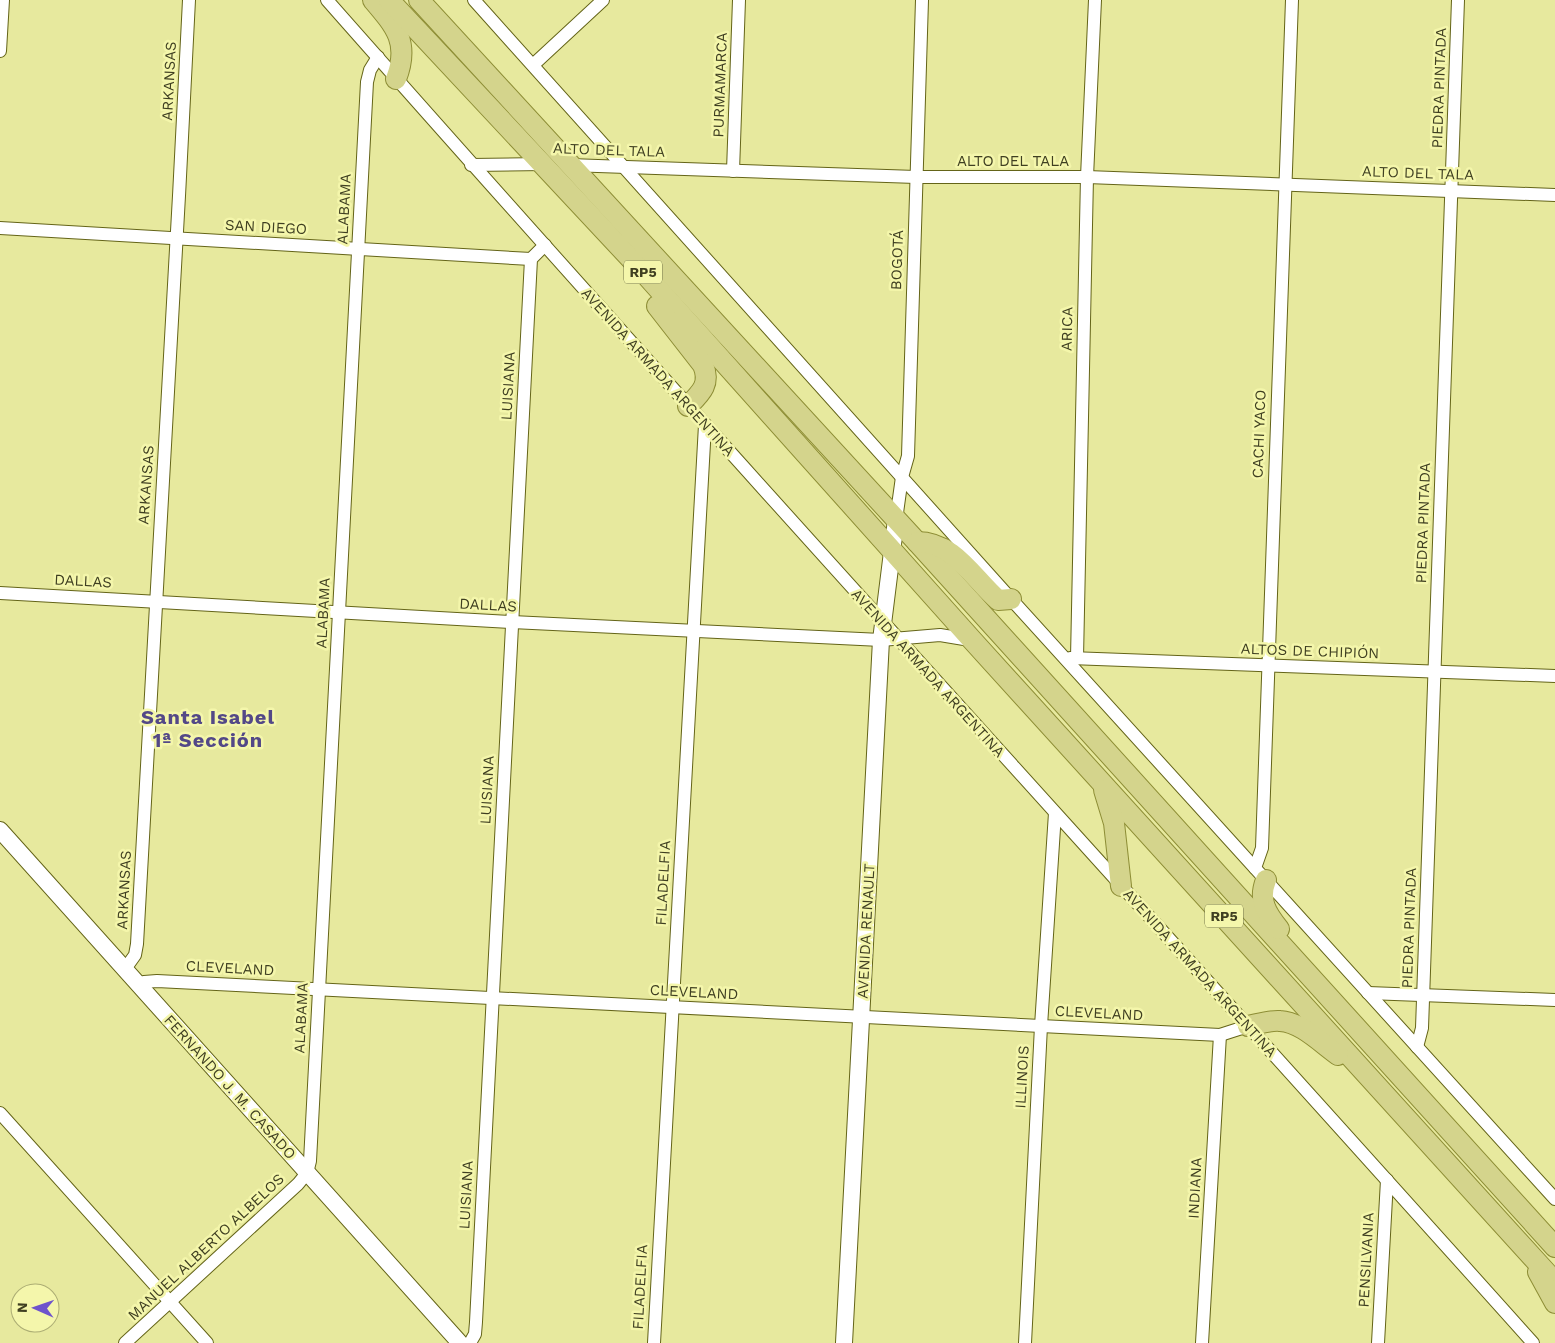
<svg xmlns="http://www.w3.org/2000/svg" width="1555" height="1343" font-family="'Work Sans',sans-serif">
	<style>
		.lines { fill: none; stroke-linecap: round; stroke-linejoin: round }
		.minor-casing { stroke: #646418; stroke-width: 14 }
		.tertiary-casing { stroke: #646418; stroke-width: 18 }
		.primary-casing { stroke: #8d8d35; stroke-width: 22 }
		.minor { stroke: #fff; stroke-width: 12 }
		.tertiary { stroke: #fff; stroke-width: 16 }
		.primary { stroke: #d4d48c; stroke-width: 20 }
		.labels { text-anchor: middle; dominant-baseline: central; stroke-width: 5; stroke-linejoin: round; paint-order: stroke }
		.shield { fill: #f4f6ab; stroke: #75764a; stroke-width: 1 }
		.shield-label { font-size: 14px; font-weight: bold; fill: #3f3f21 }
		.street-label { font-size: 15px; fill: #3f3f21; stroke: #f4f6ab }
		.district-label { font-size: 20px; font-weight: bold; letter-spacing: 1px; fill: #534887; stroke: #f4f6ab }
	</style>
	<rect width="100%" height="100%" fill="#e7e99e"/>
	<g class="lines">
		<!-- minor casing -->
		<g class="minor-casing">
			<g id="minor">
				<path d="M 327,0 C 725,451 1132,895 1533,1343"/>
				<polyline points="474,0 1011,599 1555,1199"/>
				<polyline points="0,51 3,0"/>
				<polyline points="533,65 603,0"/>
				<polyline points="471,165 544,164"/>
				<polyline points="569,165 916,177 1087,177 1555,195"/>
				<polyline points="733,171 739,0"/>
				<polyline points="0,228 531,259"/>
				<polyline points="896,520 902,477 908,456 922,0"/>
				<polyline points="0,593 512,622 881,640 940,635 970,640"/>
				<polyline points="1070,658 1555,676"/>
				<polyline points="1077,658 1087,177 1095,0"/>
				<polyline points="1255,868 1262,848 1292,0"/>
				<path d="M 125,969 L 135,955 L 137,944 C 153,630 174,315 189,0"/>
				<polyline points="140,986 144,982 157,981 1220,1035 1248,1026"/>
				<polyline points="1368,993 1555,1000"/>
				<polyline points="1417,1047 1422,1028 1458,0"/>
				<polyline points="0,1113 207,1343"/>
				<polyline points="125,1343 298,1184 307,1173 310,1161 367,82 370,70 378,57"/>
				<polyline points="470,1343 475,1334 476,1322 531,259 545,245"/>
				<polyline points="654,1343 705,425"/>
				<polyline points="1025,1343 1041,1026 1055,813"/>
				<polyline points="1202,1343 1220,1035"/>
				<polyline points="1378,1343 1387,1180"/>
			</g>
		</g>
		<!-- tertiary casing -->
		<g class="tertiary-casing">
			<g id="tertiary">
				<polyline points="0,830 460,1343"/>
				<polyline points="844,1343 881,640 896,520"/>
			</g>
		</g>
		<!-- primary casing -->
		<g class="primary-casing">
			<g id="primary">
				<path d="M 373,0 C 396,27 410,43 396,79"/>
				<polyline points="389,0 645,274 973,641 1555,1282"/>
				<polyline points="419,0 917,542 1555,1247"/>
				<path d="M 657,306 L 703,365 C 711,384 701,393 688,406"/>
				<path d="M 917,542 C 954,542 972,577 998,600 L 1011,599"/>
				<polyline points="1104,790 1114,823 1121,886"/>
				<path d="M 1266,880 C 1258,900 1266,913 1279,929"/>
				<path d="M 1248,1026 C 1258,1024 1270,1020 1280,1021 C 1301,1022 1321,1043 1338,1055"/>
				<polyline points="1538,1272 1555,1303"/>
			</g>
		</g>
		<!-- minor -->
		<use href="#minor" class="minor"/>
		<!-- tertiary -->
		<use href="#tertiary" class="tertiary"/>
		<!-- primary -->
		<use href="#primary" class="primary"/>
	</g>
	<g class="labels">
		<!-- shield labels -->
		<g class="shield">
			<rect x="624" y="260.5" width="38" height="23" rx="4"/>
			<rect x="1205" y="904.5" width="38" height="23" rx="4"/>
		</g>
		<g class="shield-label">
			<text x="643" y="272">RP5</text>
			<text x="1224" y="916">RP5</text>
		</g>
		<!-- street labels -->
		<g class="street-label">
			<text transform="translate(169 81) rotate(-87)">ARKANSAS</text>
			<text transform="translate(720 85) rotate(-88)">PURMAMARCA</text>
			<text transform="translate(1439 88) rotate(-88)">PIEDRA PINTADA</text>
			<text transform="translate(609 150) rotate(2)">ALTO DEL TALA</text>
			<text x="1013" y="161">ALTO DEL TALA</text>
			<text transform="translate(1418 173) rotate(2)">ALTO DEL TALA</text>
			<text transform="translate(344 209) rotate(-87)">ALABAMA</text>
			<text transform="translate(266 227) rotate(3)">SAN DIEGO</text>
			<text transform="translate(897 260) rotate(-88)">BOGOTÁ</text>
			<text transform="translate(1067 329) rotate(-89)">ARICA</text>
			<text transform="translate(658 372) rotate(48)">AVENIDA ARMADA ARGENTINA</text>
			<text transform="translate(508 386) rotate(-87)">LUISIANA</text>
			<text transform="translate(1259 434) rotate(-88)">CACHI YACO</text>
			<text transform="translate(146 485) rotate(-86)">ARKANSAS</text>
			<text transform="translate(1423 523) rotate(-88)">PIEDRA PINTADA</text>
			<text transform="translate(83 581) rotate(3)">DALLAS</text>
			<text transform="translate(488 605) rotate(3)">DALLAS</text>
			<text transform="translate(323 613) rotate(-87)">ALABAMA</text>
			<text transform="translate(1310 651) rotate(2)">ALTOS DE CHIPIÓN</text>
			<text transform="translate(928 673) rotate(48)">AVENIDA ARMADA ARGENTINA</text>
			<text transform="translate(487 790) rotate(-87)">LUISIANA</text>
			<text transform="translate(663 883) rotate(-87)">FILADELFIA</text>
			<text transform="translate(124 890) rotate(-87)">ARKANSAS</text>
			<text transform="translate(1409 928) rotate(-88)">PIEDRA PINTADA</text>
			<text transform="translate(866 931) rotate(-87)">AVENIDA RENAULT</text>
			<text transform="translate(230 968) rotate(3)">CLEVELAND</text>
			<text transform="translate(1200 973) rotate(48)">AVENIDA ARMADA ARGENTINA</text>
			<text transform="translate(694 992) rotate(3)">CLEVELAND</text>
			<text transform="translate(1099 1013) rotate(3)">CLEVELAND</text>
			<text transform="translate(301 1018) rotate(-87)">ALABAMA</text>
			<text transform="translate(1022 1077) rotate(-87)">ILLINOIS</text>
			<text transform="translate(230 1087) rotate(48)">FERNANDO J. M. CASADO</text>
			<text transform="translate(1195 1188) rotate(-87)">INDIANA</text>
			<text transform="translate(466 1195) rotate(-87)">LUISIANA</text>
			<text transform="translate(206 1247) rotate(-43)">MANUEL ALBERTO ALBELOS</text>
			<text transform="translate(1366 1260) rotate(-87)">PENSILVANIA</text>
			<text transform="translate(640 1287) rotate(-87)">FILADELFIA</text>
		</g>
		<!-- district labels -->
		<g class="district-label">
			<text x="208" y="717">Santa Isabel<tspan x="208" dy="23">1ª Sección</tspan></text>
		</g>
	</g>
	<!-- north arrow -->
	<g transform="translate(35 1308) rotate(272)"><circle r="24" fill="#f4f6ab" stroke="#acad74"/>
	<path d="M0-4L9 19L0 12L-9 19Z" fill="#6e53cc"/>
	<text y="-8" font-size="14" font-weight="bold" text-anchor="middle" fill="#3f3f21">N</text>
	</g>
</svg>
